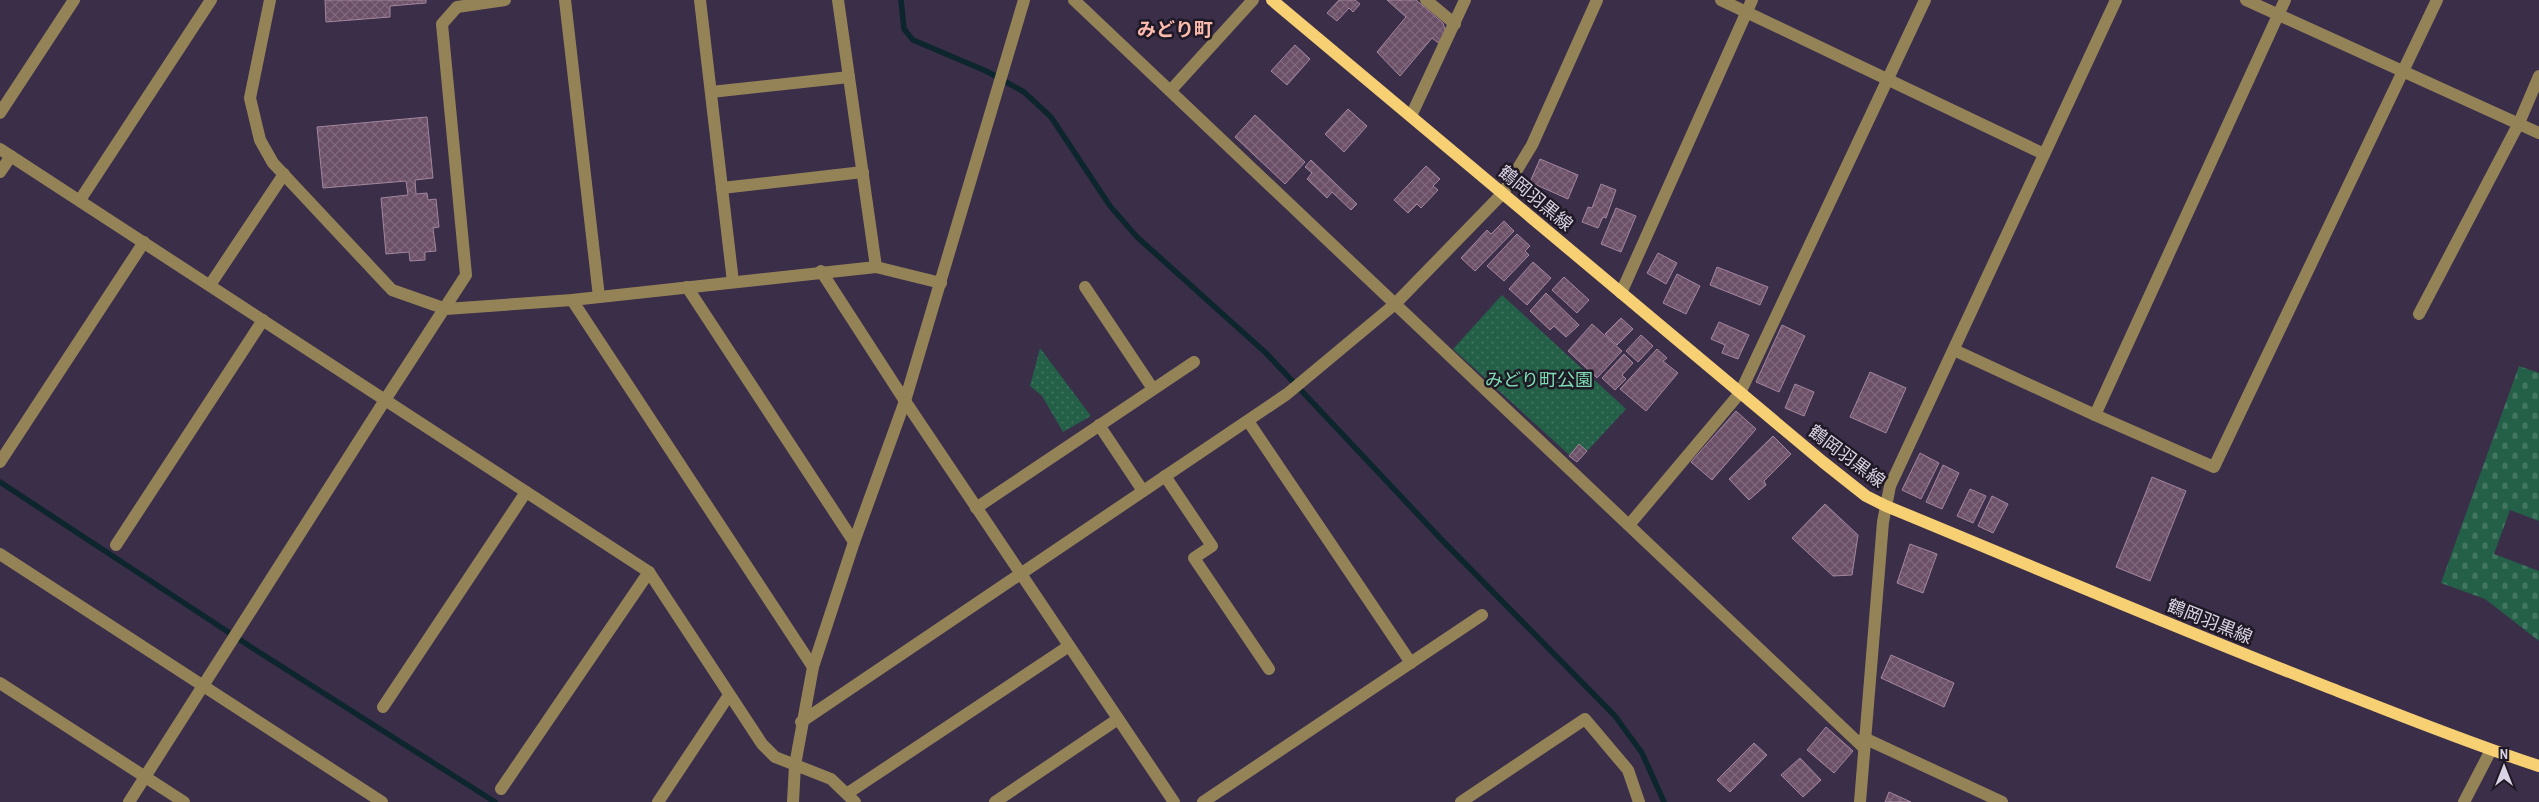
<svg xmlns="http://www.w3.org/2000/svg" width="2539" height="802" font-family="'Archivo Narrow','Noto Sans JP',sans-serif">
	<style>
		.cemetery { fill: url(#cemetery-stones) }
		.park { fill: url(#park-dots) }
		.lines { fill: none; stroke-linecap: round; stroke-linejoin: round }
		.stream { stroke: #0d252c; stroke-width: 5.5 }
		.building { fill: url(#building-cross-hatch); stroke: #a3869e }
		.minor { stroke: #958358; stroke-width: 12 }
		.major { stroke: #f7d073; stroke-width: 12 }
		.labels { text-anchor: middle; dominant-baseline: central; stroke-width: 5; stroke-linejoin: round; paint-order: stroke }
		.street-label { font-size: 18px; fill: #dad3e4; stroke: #1f1926 }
		.park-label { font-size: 18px; fill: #7edfb4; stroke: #1f1926 }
		.neighbourhood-label { font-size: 19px; font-weight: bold; fill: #fcbaad; stroke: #1f1926 }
	</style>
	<defs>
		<pattern id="cemetery-stones" width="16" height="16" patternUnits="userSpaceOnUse" patternTransform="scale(1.25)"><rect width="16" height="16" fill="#236047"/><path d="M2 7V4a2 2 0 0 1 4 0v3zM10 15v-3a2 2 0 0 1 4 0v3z" fill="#427661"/></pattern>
		<pattern id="park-dots" width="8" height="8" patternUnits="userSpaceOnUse" patternTransform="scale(1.25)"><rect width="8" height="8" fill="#236047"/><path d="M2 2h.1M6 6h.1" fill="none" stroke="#427661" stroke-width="1.8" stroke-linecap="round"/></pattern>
		<pattern id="building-cross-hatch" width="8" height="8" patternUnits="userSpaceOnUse" patternTransform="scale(1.25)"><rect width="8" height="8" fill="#6b5067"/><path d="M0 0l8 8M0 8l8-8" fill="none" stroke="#80687d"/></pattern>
	</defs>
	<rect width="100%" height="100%" fill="#3a2e49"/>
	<!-- cemetery -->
	<polygon class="cemetery" points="2519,366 2539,373 2539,521 2510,510 2494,554 2539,571 2539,641 2485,599 2441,583"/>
	<!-- park -->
	<g class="park">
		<polygon points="1502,295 1626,409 1577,462 1453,349"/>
		<polygon points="1040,348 1091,416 1063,432 1042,396 1030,386"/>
	</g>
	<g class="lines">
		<!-- stream -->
		<g class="stream">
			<polyline points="901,0 904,29 913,40 986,71 1024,92 1051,117 1110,206 1137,237 1266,353 1441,539 1615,716 1642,753 1664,802"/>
			<polyline points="0,482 251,647 495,802"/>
		</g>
	</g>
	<!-- building -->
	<g class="building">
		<polygon points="325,0 426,0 426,3 390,6 390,17 326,22"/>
		<polygon points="1339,0 1355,0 1360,4 1353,12 1349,8 1337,21 1327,13"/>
		<polygon points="1387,0 1416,0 1443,23 1446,33 1441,45 1432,38 1400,76 1377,52 1406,17"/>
		<polygon points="1295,45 1310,59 1287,85 1271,71"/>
		<polygon points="1348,109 1367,126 1344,152 1325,134"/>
		<polygon points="1255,115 1305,162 1285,184 1235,137"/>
		<polygon points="427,117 433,178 415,180 416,194 427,193 428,200 436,199 439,227 433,228 436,251 425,252 425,260 410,261 409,252 386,254 381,198 408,195 406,181 323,188 317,127"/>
		<polygon points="1540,159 1578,175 1568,199 1530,182"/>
		<polygon points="1311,160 1357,204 1351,210 1332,192 1327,198 1307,179 1312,173 1305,167"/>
		<polygon points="1426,166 1440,179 1433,186 1438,190 1421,208 1417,204 1408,213 1394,200"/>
		<polygon points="1601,184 1616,190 1606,218 1603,217 1598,228 1582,222 1588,207 1592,208"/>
		<polygon points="1616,208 1636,216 1621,252 1601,244"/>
		<polygon points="1504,221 1514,231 1475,271 1461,258 1487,230 1491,234"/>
		<polygon points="1517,234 1530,246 1525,251 1529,255 1504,281 1487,266"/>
		<polygon points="1658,253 1677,263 1666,284 1647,273"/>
		<polygon points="1533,262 1551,278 1527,305 1509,289"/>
		<polygon points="1717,267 1768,287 1760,305 1710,285"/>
		<polygon points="1677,274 1700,286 1686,314 1663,303"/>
		<polygon points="1564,277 1589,300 1577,313 1552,290"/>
		<polygon points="1546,293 1579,325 1566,337 1554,326 1550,330 1530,311"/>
		<polygon points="1621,318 1633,329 1617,345 1605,334"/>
		<polygon points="1719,322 1749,335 1738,359 1722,353 1725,345 1711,339"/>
		<polygon points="1592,324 1622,351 1597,378 1568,351"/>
		<polygon points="1782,325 1805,336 1779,392 1756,382"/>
		<polygon points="1641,335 1653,346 1638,362 1626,351"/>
		<polygon points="1657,349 1667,358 1663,361 1678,373 1646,411 1620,389"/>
		<polygon points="1624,354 1633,363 1622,375 1626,379 1615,390 1602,378"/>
		<polygon points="1870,372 1906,388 1886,433 1850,417"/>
		<polygon points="1795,384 1814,392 1804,416 1785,408"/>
		<polygon points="1736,411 1756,429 1712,480 1691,462"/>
		<polygon points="1773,436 1791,454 1764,481 1766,485 1749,500 1729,479"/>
		<polygon points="1579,444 1587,451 1577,462 1569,456"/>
		<polygon points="1920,453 1939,463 1921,499 1902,490"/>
		<polygon points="1943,465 1959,473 1942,509 1926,502"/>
		<polygon points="2152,477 2186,491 2150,581 2116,567"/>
		<polygon points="1970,489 1986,496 1973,523 1957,516"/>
		<polygon points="1992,496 2008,504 1993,533 1978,526"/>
		<polygon points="1825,504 1858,535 1852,575 1833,576 1792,538"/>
		<polygon points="1910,544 1937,554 1923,593 1897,583"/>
		<polygon points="1891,655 1954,683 1944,707 1881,678"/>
		<polygon points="1826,727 1853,751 1834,773 1807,750"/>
		<polygon points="1754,743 1767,755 1730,792 1717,780"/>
		<polygon points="1800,758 1821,780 1803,797 1781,775"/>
		<polygon points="1889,792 1911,802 1885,802"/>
	</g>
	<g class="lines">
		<!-- minor -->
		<g class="minor">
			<polyline points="270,0 250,98 260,140 273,163 392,290 446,309 572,300 876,267 941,283"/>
			<polyline points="565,0 599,297"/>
			<polyline points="700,0 733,282"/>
			<polyline points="838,0 876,267"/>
			<polyline points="1074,0 1864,748"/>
			<polyline points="1426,0 1455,24"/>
			<polyline points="1721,0 2044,154"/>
			<polyline points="2246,0 2539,133"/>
			<polyline points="1171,90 1253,0"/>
			<polyline points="711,92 849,77"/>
			<polyline points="0,113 74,0"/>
			<polyline points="1411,116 1465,0"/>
			<polyline points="0,149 649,572 762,744 775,757 831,779 855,802"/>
			<polyline points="0,172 11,156"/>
			<polyline points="722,188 863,172"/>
			<polyline points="80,200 211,0"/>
			<polyline points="821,271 905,401 1174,802"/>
			<polyline points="210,285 284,174"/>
			<polyline points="687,287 854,542"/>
			<polyline points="1085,287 1153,389"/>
			<polyline points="1621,293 1752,0"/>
			<polyline points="572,300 813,667"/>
			<polyline points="2419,314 2519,123 2539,76"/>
			<polyline points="1954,350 2095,415 2214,467 2437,0"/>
			<polyline points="2095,415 2285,0"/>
			<polyline points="1248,421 1411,663"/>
			<polyline points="1099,425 1143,491"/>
			<polyline points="0,462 144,242"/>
			<polyline points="1165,476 1212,546 1194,558 1269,669"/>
			<polyline points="976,508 1194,362"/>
			<polyline points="1629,525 1740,393 1925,0"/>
			<polyline points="116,545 263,320"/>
			<polyline points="0,554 382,802"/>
			<polyline points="0,683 184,802"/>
			<polyline points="383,707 526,492"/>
			<polyline points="801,722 1287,394 1395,304 1503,193 1532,145 1597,0"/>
			<polyline points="1864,738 2002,802"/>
			<polyline points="501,789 649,572"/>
			<polyline points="848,793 1069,646"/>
			<polyline points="129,802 385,400 466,275 442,24 457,7 505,0"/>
			<polyline points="658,802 729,695"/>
			<polyline points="793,802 795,765 813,667 854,542 905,401 1024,0"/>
			<polyline points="995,802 1118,719"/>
			<polyline points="1203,802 1482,615"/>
			<polyline points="1461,802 1585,719 1628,770 1639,802"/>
			<polyline points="1860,802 1883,522 1890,486 2116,0"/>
			<polyline points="2464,802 2491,750"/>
		</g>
		<!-- major -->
		<path class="major" d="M 1272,0 L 1823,462 L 1866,496 L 1886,506 C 2034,567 2181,630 2330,688 C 2400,715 2468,743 2539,766"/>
	</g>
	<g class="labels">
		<!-- street labels -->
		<g class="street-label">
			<text transform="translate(1536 198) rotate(40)">鶴岡羽黒線</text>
			<text transform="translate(1847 456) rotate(37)">鶴岡羽黒線</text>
			<text transform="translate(2210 621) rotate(22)">鶴岡羽黒線</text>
		</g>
		<!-- park labels -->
		<g class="park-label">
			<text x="1539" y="379">みどり町公園</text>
		</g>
		<!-- neighbourhood labels -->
		<g class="neighbourhood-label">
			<text x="1175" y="29">みどり町</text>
		</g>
	</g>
	<!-- north arrow -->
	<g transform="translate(2504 767)" stroke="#1f1926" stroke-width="4" paint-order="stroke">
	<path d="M0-4L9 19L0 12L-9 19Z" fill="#dad3e4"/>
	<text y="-8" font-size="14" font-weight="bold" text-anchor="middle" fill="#dad3e4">N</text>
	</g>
</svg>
